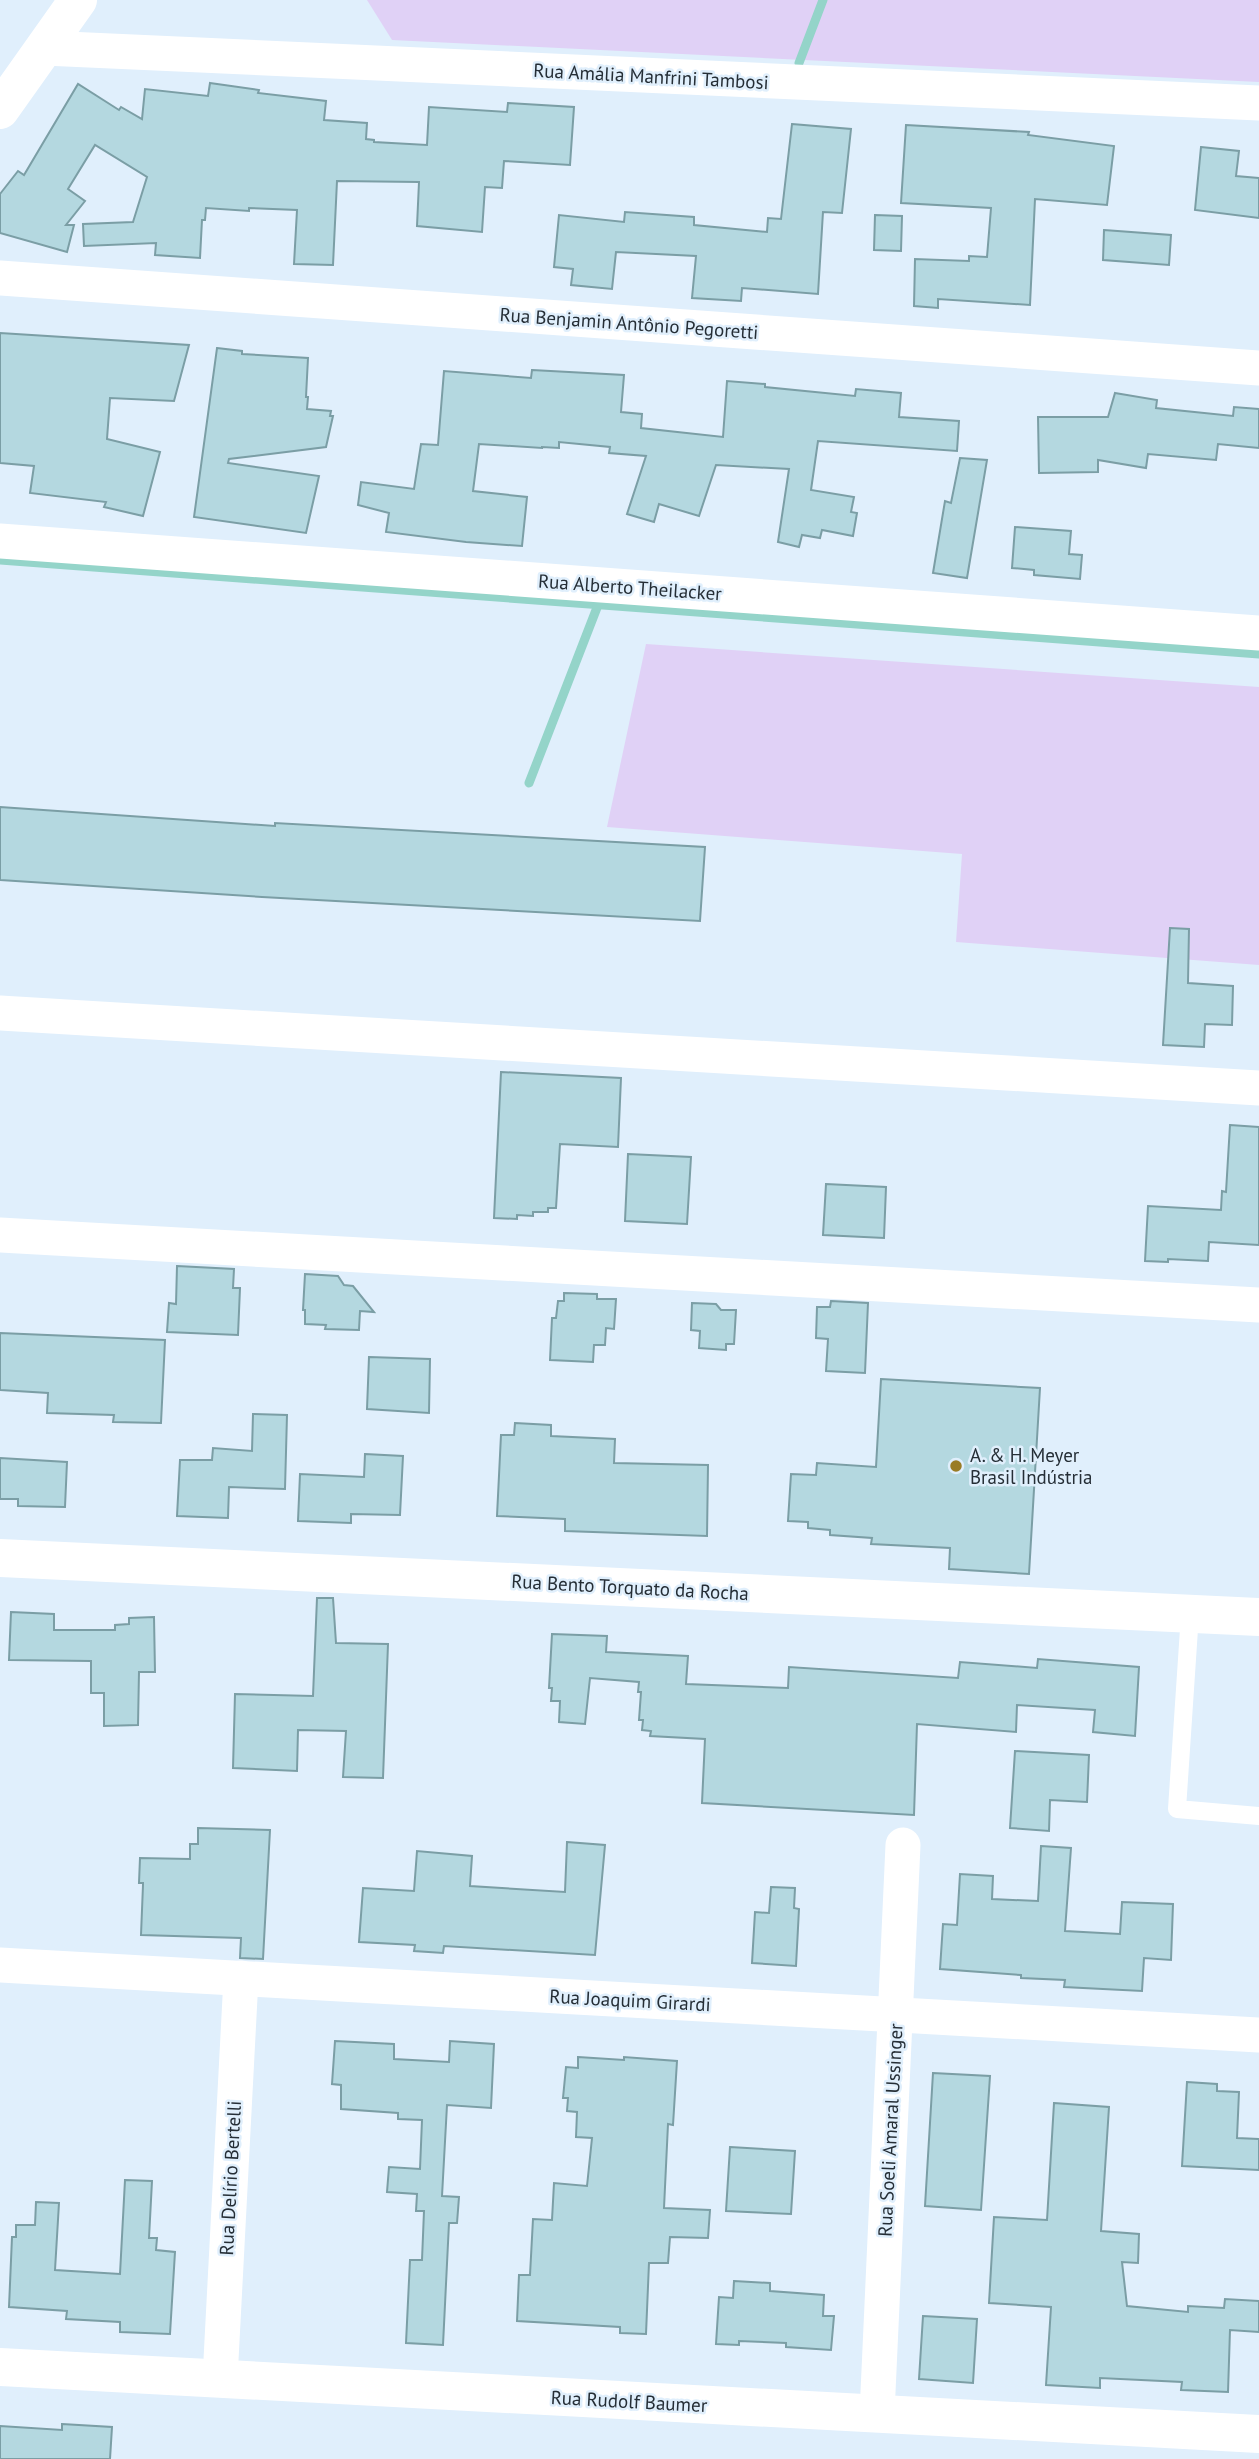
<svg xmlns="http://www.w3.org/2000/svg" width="1259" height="2459" font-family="'PT Sans',sans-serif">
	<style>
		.green { fill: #e0d1f6 }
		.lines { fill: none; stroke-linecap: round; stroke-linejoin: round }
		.stream { stroke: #94d4c9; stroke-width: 9 }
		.building { fill: #b4d8e0; stroke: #7b9ea5; stroke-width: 2 }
		.lane { stroke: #fff; stroke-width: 18 }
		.street { stroke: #fff; stroke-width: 35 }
		.secondary { stroke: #fff; stroke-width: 38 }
		.primary { stroke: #fff; stroke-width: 38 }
		.poi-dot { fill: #997c25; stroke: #e0effc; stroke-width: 2.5 }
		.labels { text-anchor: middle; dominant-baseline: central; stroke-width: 5; stroke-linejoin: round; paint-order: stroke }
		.street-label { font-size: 19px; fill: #252e36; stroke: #e0effc }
		.poi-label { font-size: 19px; fill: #252e36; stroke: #e0effc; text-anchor: start }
	</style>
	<rect width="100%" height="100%" fill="#e0effc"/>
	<!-- green -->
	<g class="green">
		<polygon points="367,0 1259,0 1259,82 392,40"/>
		<polygon points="646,644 1259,687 1259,965 956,942 962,854 607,827"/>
	</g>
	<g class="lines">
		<!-- stream -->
		<g class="stream">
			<polyline points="799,63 823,0"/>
			<polyline points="0,560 1259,654"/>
			<polyline points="529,783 598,605"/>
		</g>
	</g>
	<!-- building -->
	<g class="building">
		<polygon points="210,83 259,90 258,93 326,101 324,120 367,123 366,139 374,140 374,142 427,145 429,107 507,112 508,103 574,107 570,165 504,161 502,188 485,187 482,232 417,226 419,182 337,181 333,265 294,264 297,210 249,208 249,211 206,208 205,220 202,220 200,258 155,255 156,243 84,246 83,224 133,222 147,177 95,145 68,189 85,201 66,225 74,225 67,252 0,233 0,194 18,171 24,175 78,84 119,110 121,107 142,119 145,89 208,96"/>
		<polygon points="792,124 851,129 842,213 823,212 818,294 742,288 741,301 692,298 696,256 616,252 612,289 571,285 573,269 554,267 559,215 624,222 625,212 694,217 694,225 767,232 768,218 781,219"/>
		<polygon points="906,125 1029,132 1028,135 1114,146 1107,205 1035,199 1030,305 938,299 938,308 914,306 915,259 969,261 969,256 987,257 991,208 901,203"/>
		<polygon points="1201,147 1239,151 1236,176 1259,178 1259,218 1195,210"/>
		<polygon points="875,215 902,216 901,251 874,250"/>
		<polygon points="1104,230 1171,235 1169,265 1103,260"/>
		<polygon points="0,333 189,345 174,401 110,398 107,439 160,452 143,516 104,507 106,502 30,493 34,466 0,463"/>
		<polygon points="217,348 242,351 242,354 308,358 306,397 308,397 307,409 331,411 330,416 333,416 326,447 229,459 228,463 319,476 306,533 194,517"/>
		<polygon points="532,370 624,375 621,412 642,414 641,428 723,437 727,381 765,384 765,387 855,396 856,389 901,393 899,417 959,421 957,451 818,441 811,490 854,497 851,512 857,513 853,536 822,530 820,538 802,535 799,547 778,542 789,469 716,465 699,516 659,504 654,522 627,514 646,456 609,453 610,447 559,442 559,448 542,447 542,448 479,444 473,491 527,497 522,546 466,542 386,532 389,513 358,505 361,482 414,489 421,444 438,445 444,371 531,378"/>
		<polygon points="1115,393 1157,400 1156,408 1233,416 1234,407 1259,409 1259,448 1218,444 1216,460 1148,454 1146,468 1098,460 1098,472 1039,473 1038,417 1108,417"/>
		<polygon points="960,458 987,460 967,578 933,573 945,501 951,503"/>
		<polygon points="1015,527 1071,531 1069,554 1082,555 1080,579 1034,575 1034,570 1012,568"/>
		<polygon points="0,807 275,826 275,823 705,847 700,921 262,897 0,880"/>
		<polygon points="1170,928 1189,929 1188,983 1233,986 1232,1025 1205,1024 1204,1047 1163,1045"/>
		<polygon points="501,1072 621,1078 618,1147 560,1144 556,1208 548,1208 548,1212 533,1212 533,1216 517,1215 517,1219 494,1218"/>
		<polygon points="1230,1125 1259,1127 1259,1245 1209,1242 1208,1261 1168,1259 1168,1262 1145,1261 1148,1206 1221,1210 1222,1191 1226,1192"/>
		<polygon points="628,1154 691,1157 687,1224 625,1221"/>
		<polygon points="826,1184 886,1187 884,1238 823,1235"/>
		<polygon points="177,1266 234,1269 233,1288 240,1288 238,1335 167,1332 169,1303 176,1304"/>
		<polygon points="305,1274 338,1276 344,1285 353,1286 374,1312 360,1311 359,1330 325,1329 326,1325 305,1324 305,1310 303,1310"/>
		<polygon points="564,1293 597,1294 597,1299 616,1299 614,1329 606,1328 605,1345 594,1345 593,1362 550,1360 552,1318 556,1318 558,1301 564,1301"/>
		<polygon points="831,1301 868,1303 865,1373 826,1371 828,1339 816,1338 817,1307 830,1307"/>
		<polygon points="692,1303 716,1304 721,1310 736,1310 734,1344 726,1344 726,1350 699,1348 700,1331 691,1330"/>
		<polygon points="0,1333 165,1340 161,1423 113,1422 114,1415 47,1413 48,1393 0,1390"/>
		<polygon points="369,1357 430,1359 429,1413 367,1409"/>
		<polygon points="881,1379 1040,1388 1029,1574 949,1569 950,1548 871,1544 872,1538 830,1535 830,1530 808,1528 808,1522 788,1521 791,1474 816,1475 817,1463 876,1467"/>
		<polygon points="253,1414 287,1415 285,1489 229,1487 228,1518 177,1516 180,1460 212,1460 213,1448 252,1451"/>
		<polygon points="515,1423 551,1425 551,1436 615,1439 614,1463 708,1465 707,1536 565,1531 565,1519 497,1516 501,1435 514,1435"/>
		<polygon points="365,1454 403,1456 400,1515 351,1514 351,1523 298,1521 300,1474 364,1477"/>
		<polygon points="0,1458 67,1462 65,1507 18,1506 18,1499 0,1499"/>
		<polygon points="317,1598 333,1598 336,1643 388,1644 383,1778 343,1777 346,1731 298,1730 297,1771 233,1768 235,1694 313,1696"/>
		<polygon points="11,1612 54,1614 54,1630 115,1630 115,1625 129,1624 129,1618 154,1617 155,1672 139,1672 138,1725 104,1726 104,1693 91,1693 91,1661 9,1660"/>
		<polygon points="552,1634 607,1636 606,1652 688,1656 686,1684 788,1688 789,1667 958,1678 960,1662 1037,1668 1038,1659 1139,1667 1135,1736 1093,1732 1095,1710 1017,1705 1016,1732 917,1724 914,1815 702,1803 705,1739 650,1736 651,1731 642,1730 643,1720 639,1720 641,1692 638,1692 639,1682 590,1678 585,1724 559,1722 560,1701 551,1701 552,1688 549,1688"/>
		<polygon points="1015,1751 1089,1755 1087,1802 1050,1800 1049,1831 1010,1828"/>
		<polygon points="198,1828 270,1830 263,1959 240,1958 241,1938 141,1935 143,1885 143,1883 139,1883 140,1858 190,1859 190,1844 198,1844"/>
		<polygon points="567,1842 605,1845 595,1955 444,1946 443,1953 414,1951 415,1945 359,1942 363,1888 414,1891 417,1851 472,1856 470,1886 565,1892"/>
		<polygon points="1041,1846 1071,1848 1065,1931 1120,1934 1122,1902 1173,1904 1171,1960 1144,1958 1142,1991 1064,1987 1065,1980 1021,1978 1021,1975 940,1969 943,1924 957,1925 960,1874 993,1876 992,1899 1038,1901"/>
		<polygon points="771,1887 795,1888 794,1908 799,1909 796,1966 752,1963 755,1912 769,1913"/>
		<polygon points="335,2041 394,2044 394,2059 449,2062 450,2041 494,2044 491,2108 447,2105 442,2196 459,2197 457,2223 449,2223 443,2345 406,2343 410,2260 422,2260 424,2211 416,2211 417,2194 387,2192 389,2167 420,2169 422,2120 398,2119 398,2113 341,2109 341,2085 332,2084"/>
		<polygon points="578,2057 624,2060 624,2057 677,2061 673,2125 668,2124 664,2208 710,2210 708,2238 670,2237 668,2263 649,2263 646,2334 620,2333 620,2327 517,2321 519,2275 530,2275 533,2219 552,2220 554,2183 587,2186 592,2138 576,2137 577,2112 567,2111 568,2098 563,2098 566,2067 578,2068"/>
		<polygon points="933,2073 990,2076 981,2210 925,2206"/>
		<polygon points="1187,2082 1217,2084 1217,2091 1239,2092 1237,2138 1259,2139 1259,2170 1182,2166"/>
		<polygon points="1054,2103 1109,2107 1101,2231 1139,2234 1138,2263 1122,2262 1127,2306 1188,2312 1188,2306 1224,2308 1225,2299 1259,2301 1259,2332 1230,2330 1228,2392 1181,2390 1182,2382 1100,2378 1100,2388 1046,2385 1051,2307 989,2303 994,2217 1047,2220"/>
		<polygon points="730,2147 795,2151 791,2214 726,2211"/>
		<polygon points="125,2180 152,2181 149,2238 157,2238 156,2250 175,2252 170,2334 120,2332 120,2322 66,2319 67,2311 9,2307 12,2237 16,2237 16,2225 35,2225 36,2202 59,2203 55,2270 120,2274"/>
		<polygon points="734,2281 770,2283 770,2291 824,2295 823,2316 834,2316 831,2350 786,2347 786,2343 739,2341 739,2345 716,2344 719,2297 733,2298"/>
		<polygon points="923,2316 977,2319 973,2383 919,2379"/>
		<polygon points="62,2424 112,2427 110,2459 0,2459 0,2426 62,2430"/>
	</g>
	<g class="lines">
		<!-- lane -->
		<polyline class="lane" points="1190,1614 1177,1809 1259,1816"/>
		<!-- street -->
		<g class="street">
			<polyline points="44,48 1259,103"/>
			<polyline points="0,278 1259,368"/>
			<polyline points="0,541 1259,633"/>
			<polyline points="0,1013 1259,1088"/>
			<polyline points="0,1235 1259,1305"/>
			<polyline points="0,1965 1259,2035"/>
			<polyline points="220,2379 241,1978"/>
			<polyline points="877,2414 903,1845"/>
		</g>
		<!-- secondary -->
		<g class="secondary">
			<polyline points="0,1558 1259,1617"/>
			<polyline points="0,2367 1259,2434"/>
		</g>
		<!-- primary -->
		<polyline class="primary" points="0,110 78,0"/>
	</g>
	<!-- markers -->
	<circle class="poi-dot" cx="956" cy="1466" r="7"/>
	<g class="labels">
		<!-- street labels -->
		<g class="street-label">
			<text transform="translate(651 76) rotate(3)">Rua Amália Manfrini Tambosi</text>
			<text transform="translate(629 323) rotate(4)">Rua Benjamin Antônio Pegoretti</text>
			<text transform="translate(630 587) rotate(4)">Rua Alberto Theilacker</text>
			<text transform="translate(630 1587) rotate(3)">Rua Bento Torquato da Rocha</text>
			<text transform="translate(630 2000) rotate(3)">Rua Joaquim Girardi</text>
			<text transform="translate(890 2130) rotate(-87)">Rua Soeli Amaral Ussinger</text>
			<text transform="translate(230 2178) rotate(-87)">Rua Delírio Bertelli</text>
			<text transform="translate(629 2401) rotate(3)">Rua Rudolf Baumer</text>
		</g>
		<!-- poi labels -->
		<g class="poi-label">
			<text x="970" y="1455">A. &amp; H. Meyer<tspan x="970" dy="22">Brasil Indústria</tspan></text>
		</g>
	</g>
</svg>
